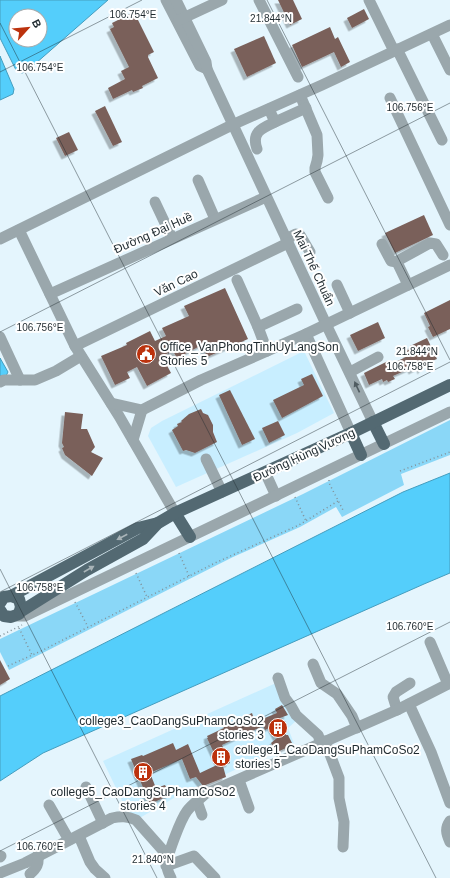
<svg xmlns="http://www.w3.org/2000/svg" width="450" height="878" font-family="Helvetica,sans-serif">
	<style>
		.built { fill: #c8eeff }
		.green { fill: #8ad7f7 }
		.water { fill: #54cefb; stroke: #449dbe; fill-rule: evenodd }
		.building { fill: #7a605a; filter: url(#shadow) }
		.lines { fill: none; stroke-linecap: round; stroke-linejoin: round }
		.path { stroke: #829097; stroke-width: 1.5; stroke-dasharray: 1 3; stroke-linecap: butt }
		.minor { stroke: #9aa7ac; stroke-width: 11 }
		.major { stroke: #536972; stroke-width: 12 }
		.oneway { fill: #505c61 }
		.oneway2 { fill: #a9b4b8 }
		.ticks { fill: none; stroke: #1f2a2f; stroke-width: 1; stroke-opacity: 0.45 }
		.labels { text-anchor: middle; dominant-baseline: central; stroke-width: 4; stroke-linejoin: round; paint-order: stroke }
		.street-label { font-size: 12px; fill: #1f2a2f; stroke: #fff }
		.poi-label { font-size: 12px; fill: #1f2a2f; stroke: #fff; text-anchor: start }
		.ticks-label { font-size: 10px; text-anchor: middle; fill: #1f2a2f; stroke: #fff; stroke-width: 4; stroke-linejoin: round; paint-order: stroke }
	</style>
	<defs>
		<filter id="shadow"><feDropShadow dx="-3.5" dy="3.5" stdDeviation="0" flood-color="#0004"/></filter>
	</defs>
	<rect width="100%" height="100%" fill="#e4f5fd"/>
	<!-- built -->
	<g class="built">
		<polygon points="304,351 334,413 297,433 176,487 148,436 151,428 162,421"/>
		<polygon points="276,683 296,721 288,728 295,746 276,751 202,785 191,788 138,819 128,813 103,761"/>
	</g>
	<!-- green -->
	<polygon class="green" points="450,420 450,455 401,474 404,485 342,517 336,507 300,527 233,557 9,670 0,652 0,639 303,494"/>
	<!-- water -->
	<g class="water">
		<path d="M 0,0 L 108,0 L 27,71 L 22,73 L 16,70 L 0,38 ZM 16,16 L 40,16 L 40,40 L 16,40 Z"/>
		<polygon points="0,56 14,89 13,94 0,100"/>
		<polygon points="0,358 8,372 6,376 0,376"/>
		<polygon points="450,473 450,573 424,584 43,753 0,781 0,696 403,492"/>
	</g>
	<!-- building -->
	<g class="building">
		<polygon points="278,0 293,0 302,19 290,25"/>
		<polygon points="364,9 369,19 352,28 347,18"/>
		<polygon points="132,13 133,16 135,14 154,52 148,55 148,57 158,78 142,86 143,88 133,92 132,90 113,99 108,88 125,79 121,71 129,67 110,29 114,27 112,23"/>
		<polygon points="330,27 335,39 338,37 350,62 341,67 334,52 302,67 292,45"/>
		<polygon points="264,36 276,63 247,77 234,49"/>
		<polygon points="105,106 122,142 113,146 95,111"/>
		<polygon points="69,132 78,150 65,156 56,138"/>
		<polygon points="424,215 433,235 395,253 385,233"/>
		<polygon points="225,288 248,339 207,357 202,345 177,358 173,351 162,356 171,373 147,386 137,367 127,372 130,378 115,385 101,356 127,345 126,343 150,331 155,341 166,336 162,328 189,316 184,306"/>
		<polygon points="450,300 450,329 433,337 428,327 430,326 424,313"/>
		<polygon points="378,322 385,338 358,351 350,335"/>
		<polygon points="427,338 437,359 427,363 421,371 420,367 412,371 411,368 393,376 395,379 388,382 387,380 383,382 382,379 369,385 364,373 388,361 389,365 408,356 406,351 411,349 410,346"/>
		<polygon points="312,374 323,396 282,418 273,400 304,385 301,379"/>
		<polygon points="230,390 255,439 242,445 219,395"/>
		<polygon points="201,409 203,413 208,415 213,425 213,432 217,442 195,453 186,450 183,451 172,430 178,426 177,424 182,422 181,421 189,414"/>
		<polygon points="65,412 83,414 81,429 87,429 95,447 91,452 103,458 92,476 65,455 62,448 64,447 62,443"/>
		<polygon points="278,421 285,435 269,443 262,428"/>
		<polygon points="0,660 10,679 0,685"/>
		<polygon points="282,705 288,715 280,718 286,735 288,735 293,745 277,752 271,743 277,738 271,727 265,730 263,726 222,745 230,763 223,766 226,777 203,786 196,777 190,779 182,759 150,773 156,788 165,785 170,795 150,804 131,759 142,755 143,756 173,743 176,750 188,744 200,773 219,764 207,738 208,738 207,736 224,728 223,726 252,713 255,722 277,713 275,709"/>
	</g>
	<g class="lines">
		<!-- path -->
		<g class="path">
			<polyline points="400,471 450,452"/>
			<polyline points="329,480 329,483 344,512"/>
			<polyline points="295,497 306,521"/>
			<polyline points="179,553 189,576"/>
			<polyline points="136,573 147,597"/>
			<polyline points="75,602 88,627"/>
			<polyline points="19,628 32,655"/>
			<polyline points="0,636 22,625"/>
			<polyline points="8,666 41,651 215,563 299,525 338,501"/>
		</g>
		<!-- minor -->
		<g class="minor">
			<polyline points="166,0 200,66 207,69"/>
			<polyline points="176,0 206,62 207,69 326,324 373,422"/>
			<polyline points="259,0 298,77"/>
			<polyline points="369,0 394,51"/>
			<polyline points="179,20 222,0"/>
			<polyline points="432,34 450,70"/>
			<polyline points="397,49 442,140"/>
			<polyline points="300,95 317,135 318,155 317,161 315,168 315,172 328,198"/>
			<polyline points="390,98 450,225"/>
			<polyline points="269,109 275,122 306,108"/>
			<path d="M 257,149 C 251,132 262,128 275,122"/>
			<polyline points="198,180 215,219"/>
			<polyline points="155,202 172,238"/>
			<polyline points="19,230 75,346 119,416 175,513"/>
			<polyline points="0,239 232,125 322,85 450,25"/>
			<polyline points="286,239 296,234 300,235 310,252"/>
			<polyline points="382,244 391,261 397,262"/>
			<polyline points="237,280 258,327 267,351"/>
			<polyline points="337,285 350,313"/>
			<polyline points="408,285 397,262 399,260 430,243 436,244 443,255"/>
			<polyline points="50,294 266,197"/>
			<polyline points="258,327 297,309"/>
			<polyline points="306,334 351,433"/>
			<polyline points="0,337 20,380"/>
			<polyline points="75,346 288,243"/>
			<polyline points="350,372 378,357"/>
			<polyline points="0,382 4,380 35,380 56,371 81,356"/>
			<polyline points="111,403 142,410 201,380 306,334 450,265"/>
			<polyline points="133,440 142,410"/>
			<polyline points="206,459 222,492"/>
			<polyline points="265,472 276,496"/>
			<polyline points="16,616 25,616 450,412"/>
			<polyline points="430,642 448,684"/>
			<polyline points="313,664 321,683 337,694 352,716 357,728"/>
			<polyline points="278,678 285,698 291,706 296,715 318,735 321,743"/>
			<polyline points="409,704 431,752 450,803"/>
			<polyline points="397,710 393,697 396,692 410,683"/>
			<polyline points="325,741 339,778 339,798 344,822 343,847"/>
			<polyline points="239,780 249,808"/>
			<polyline points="86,787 103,823"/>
			<polyline points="197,801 202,815"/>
			<polyline points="49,805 69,840"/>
			<path d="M 450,821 C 445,828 446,833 450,842"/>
			<polyline points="79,836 90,862 95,869 105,878"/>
			<polyline points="0,857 1,856"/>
			<polyline points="166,866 194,856 215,878"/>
			<path d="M 0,873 L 25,863 L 112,818 C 121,816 127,816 136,820 L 168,856"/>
			<path d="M 30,874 C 37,868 39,864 38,855"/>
			<path d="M 171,878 C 169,874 167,870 167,866 C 166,857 181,819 187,811 C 192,804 199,800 205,794 L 397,710 L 450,683"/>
		</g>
		<!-- major -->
		<g class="major">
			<polyline points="373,422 384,444"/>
			<polyline points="351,433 361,455"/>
			<polyline points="175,513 190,537"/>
			<polyline points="11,596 138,528 158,523"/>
			<polyline points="0,603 4,597 11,596 19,599 21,607 19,614 11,617 4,616 0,610"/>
			<polyline points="20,612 87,570 143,539 158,523 175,513 351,433 450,385"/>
		</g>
	</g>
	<!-- one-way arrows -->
	<defs><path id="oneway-solid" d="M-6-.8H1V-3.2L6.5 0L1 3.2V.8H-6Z"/></defs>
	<use class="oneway" href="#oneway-solid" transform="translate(357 387) rotate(-115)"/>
	<g class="oneway2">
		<use href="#oneway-solid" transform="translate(122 537) rotate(152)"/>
		<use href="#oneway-solid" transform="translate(89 569) rotate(-30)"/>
	</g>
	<!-- ticks -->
	<path class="ticks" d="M 267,0 L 450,360M 0,23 L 436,878M 0,72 L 142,0M 0,332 L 450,103M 0,569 L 157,878M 0,592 L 450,362M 0,851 L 450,622"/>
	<!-- icons -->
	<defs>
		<g id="civic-disc" transform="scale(1)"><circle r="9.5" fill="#bc320d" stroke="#fff"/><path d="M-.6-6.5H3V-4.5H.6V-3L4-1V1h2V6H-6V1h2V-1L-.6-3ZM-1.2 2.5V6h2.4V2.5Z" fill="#fff"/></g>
		<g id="building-disc" transform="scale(1)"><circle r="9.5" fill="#bc320d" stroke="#fff"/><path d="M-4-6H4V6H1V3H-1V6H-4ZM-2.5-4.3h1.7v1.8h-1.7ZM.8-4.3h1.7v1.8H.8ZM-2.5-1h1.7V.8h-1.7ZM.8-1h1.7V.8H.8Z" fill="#fff"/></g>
	</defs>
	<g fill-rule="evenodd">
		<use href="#civic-disc" x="146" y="354"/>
		<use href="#building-disc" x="278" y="728"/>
		<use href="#building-disc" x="221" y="757"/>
		<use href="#building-disc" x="143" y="772"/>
	</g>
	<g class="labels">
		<!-- street labels -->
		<g class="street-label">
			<text transform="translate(153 233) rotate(-24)">Đường Đại Huề</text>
			<text transform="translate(314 268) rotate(65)">Mai Thế Chuẩn</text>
			<text transform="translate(176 283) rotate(-26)">Văn Cao</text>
			<text transform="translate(304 455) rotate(-25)">Đường Hùng Vương</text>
		</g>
		<!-- poi labels -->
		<g class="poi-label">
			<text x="160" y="347">Office_VanPhongTinhUyLangSon<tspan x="160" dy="14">Stories 5</tspan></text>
			<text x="264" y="721" text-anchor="end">college3_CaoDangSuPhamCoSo2<tspan x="264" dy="14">stories 3</tspan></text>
			<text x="235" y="750">college1_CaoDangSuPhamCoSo2<tspan x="235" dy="14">stories 5</tspan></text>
			<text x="143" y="792" text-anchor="middle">college5_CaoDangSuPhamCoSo2<tspan x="143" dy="14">stories 4</tspan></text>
		</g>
	</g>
	<g class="ticks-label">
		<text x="133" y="18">106.754°E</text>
		<text x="271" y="22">21.844°N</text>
		<text x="40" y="71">106.754°E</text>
		<text x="410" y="111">106.756°E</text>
		<text x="40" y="331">106.756°E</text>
		<text x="417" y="355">21.844°N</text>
		<text x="410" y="370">106.758°E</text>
		<text x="40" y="591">106.758°E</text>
		<text x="410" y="630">106.760°E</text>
		<text x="40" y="850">106.760°E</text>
		<text x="153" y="863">21.840°N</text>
	</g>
	<!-- north arrow -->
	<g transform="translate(28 28) rotate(63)"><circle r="19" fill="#ffffff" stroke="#a5aaac"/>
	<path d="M0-3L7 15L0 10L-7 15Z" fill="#bc320d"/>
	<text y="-6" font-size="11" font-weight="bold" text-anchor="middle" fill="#1f2a2f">B</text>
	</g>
</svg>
